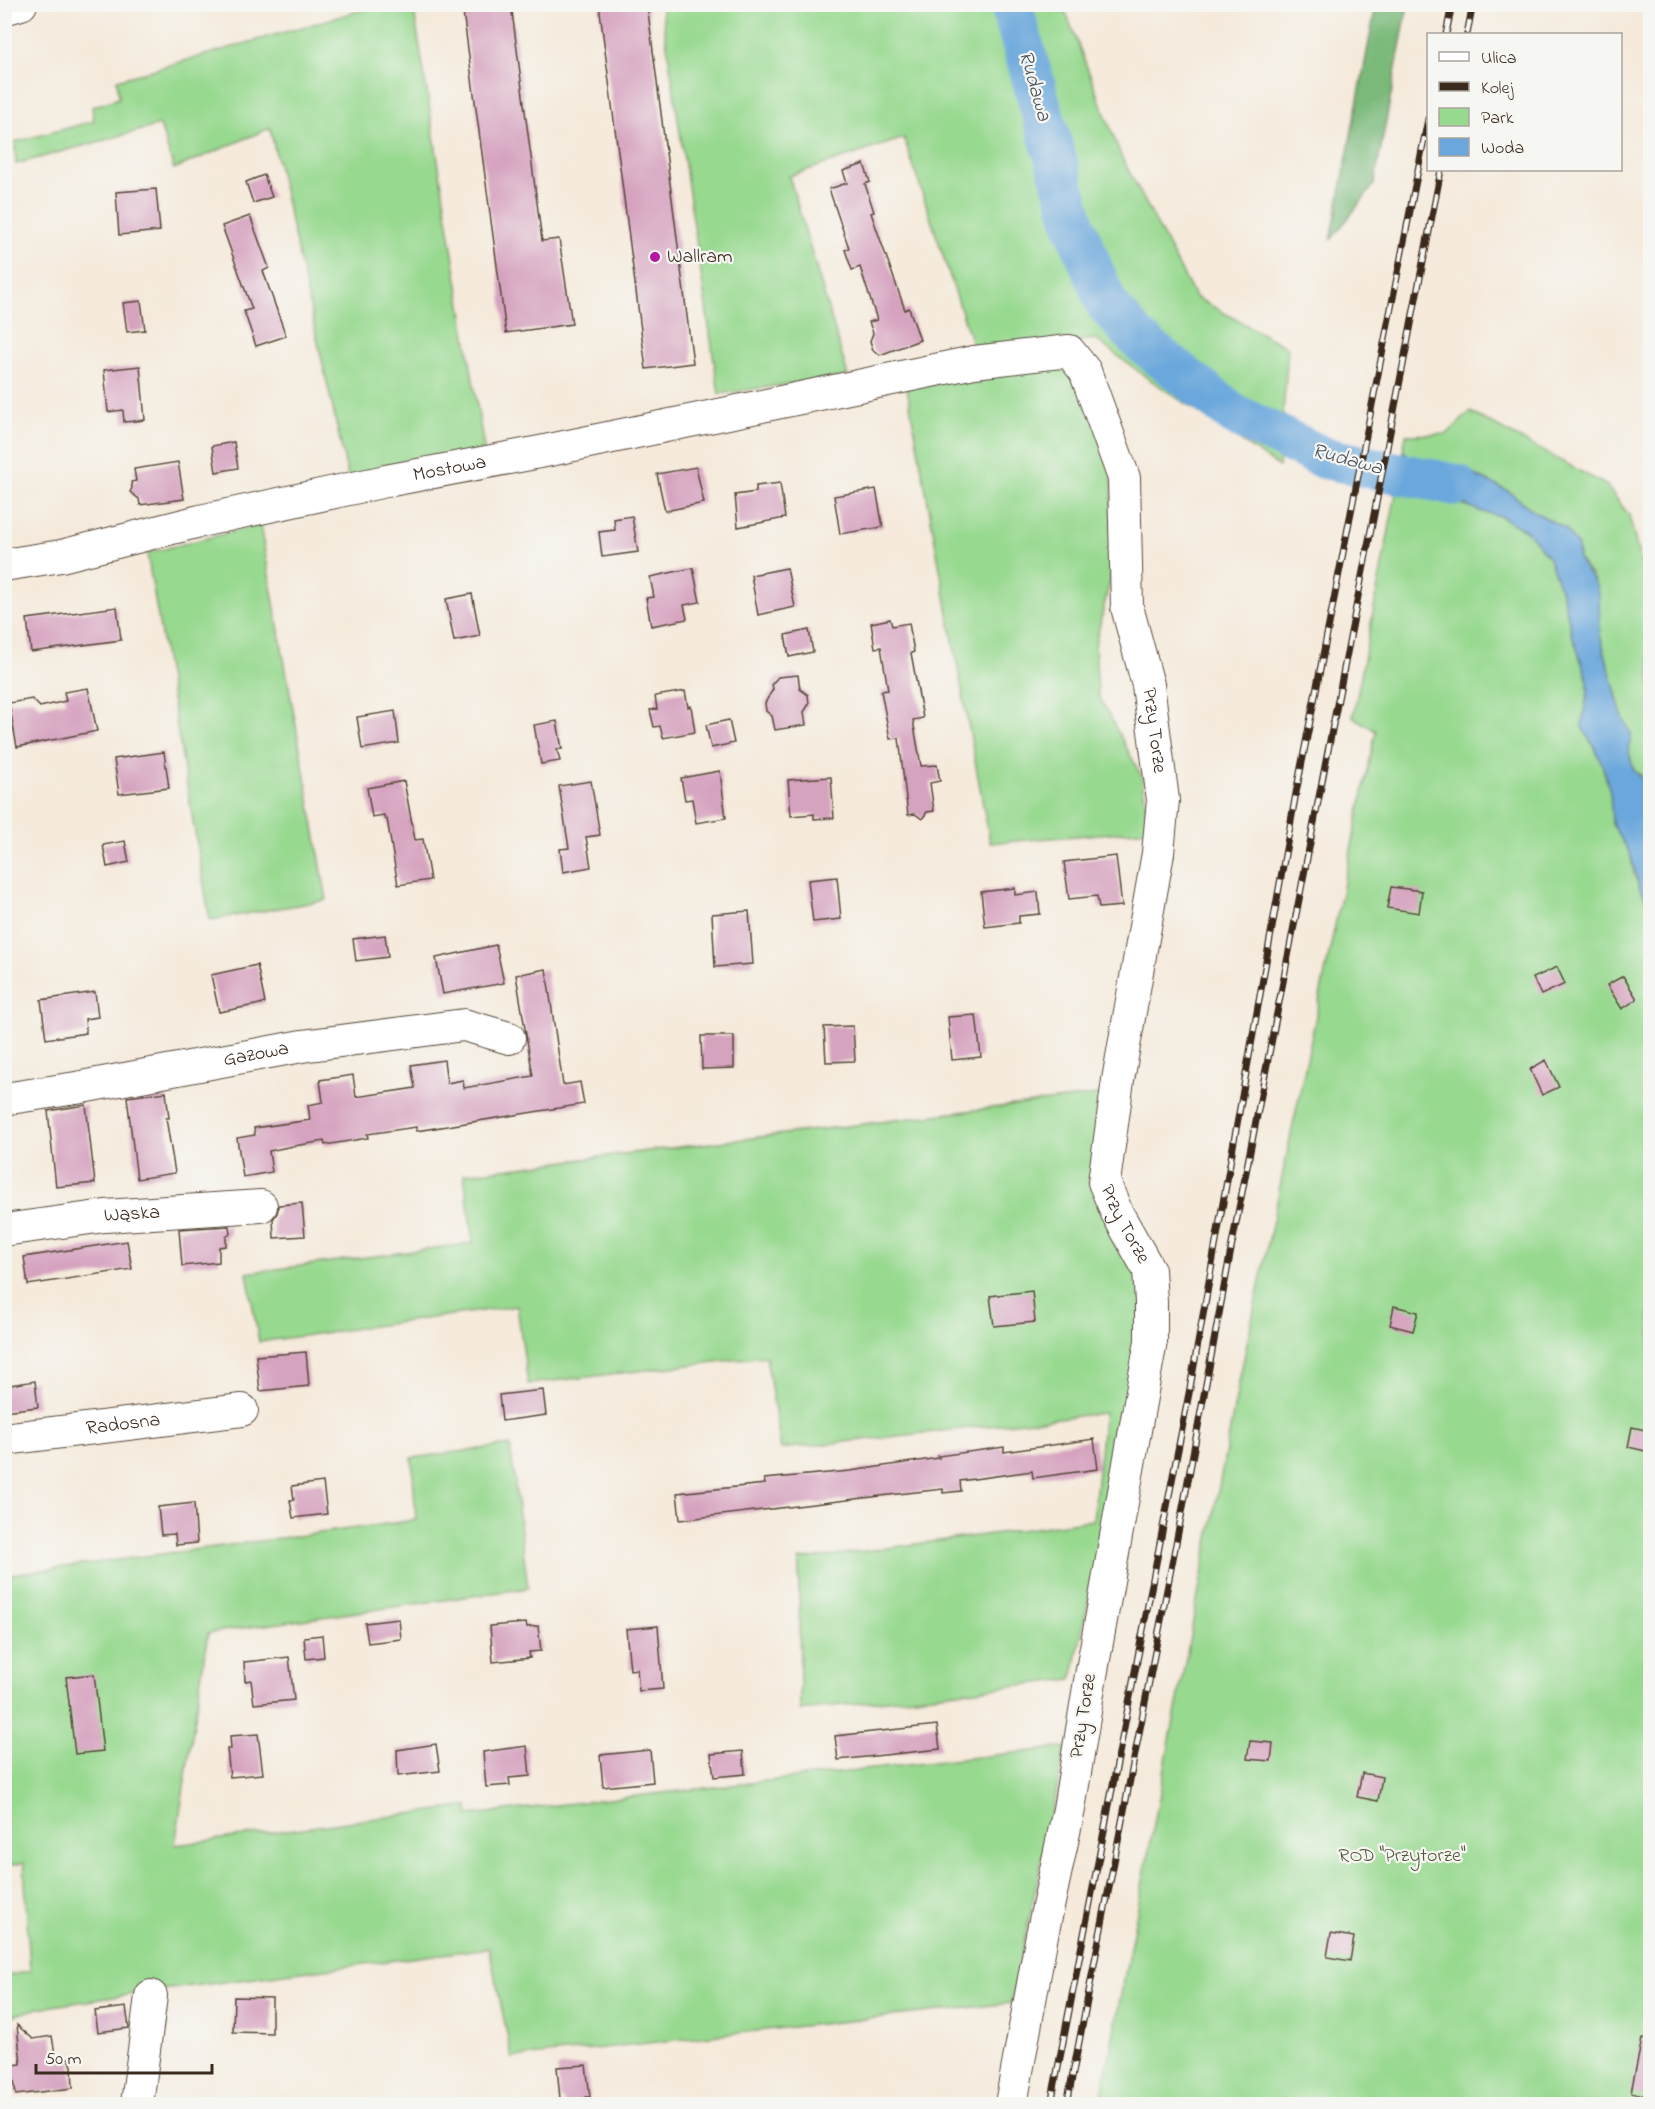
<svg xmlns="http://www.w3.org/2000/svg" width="1655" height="2109" font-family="'Indie Flower',sans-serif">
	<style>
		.green { fill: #98d990; stroke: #6a8257; stroke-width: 1.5 }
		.forest { fill: #7ab97a; stroke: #5a724c; stroke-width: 1.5 }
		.water { fill: #6ba7dc; stroke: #53687d; stroke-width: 1.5 }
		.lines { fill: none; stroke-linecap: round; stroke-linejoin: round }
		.river { stroke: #6ba7dc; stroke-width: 42 }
		.building { fill: #d6a3bf }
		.minor-casing { stroke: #57473a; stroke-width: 34 }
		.minor { stroke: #fff; stroke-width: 32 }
		.rail-casing { stroke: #3b2a1e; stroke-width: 7 }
		.rail { stroke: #f6f6f2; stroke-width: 4.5; stroke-dasharray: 14; stroke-linecap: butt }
		.poi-dot { fill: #b5179e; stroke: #f6f6f2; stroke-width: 2 }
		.labels { text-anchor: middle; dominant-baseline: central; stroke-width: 4.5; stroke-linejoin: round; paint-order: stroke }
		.poi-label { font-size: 20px; fill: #3b2a1e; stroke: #f6f6f2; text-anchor: start }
		.street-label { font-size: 20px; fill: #3b2a1e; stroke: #f6f6f2 }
		.park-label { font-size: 20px; fill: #52563a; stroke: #f6f6f2 }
		.water-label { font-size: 21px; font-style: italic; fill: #4c5660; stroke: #f6f6f2 }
	</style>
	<rect width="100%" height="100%" fill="#f6f6f2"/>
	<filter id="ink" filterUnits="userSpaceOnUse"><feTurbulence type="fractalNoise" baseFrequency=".0167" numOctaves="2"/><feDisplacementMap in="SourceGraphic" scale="12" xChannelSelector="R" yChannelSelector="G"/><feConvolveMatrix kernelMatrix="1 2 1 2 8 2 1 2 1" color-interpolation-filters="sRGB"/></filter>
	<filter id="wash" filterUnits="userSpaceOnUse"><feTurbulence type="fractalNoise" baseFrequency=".008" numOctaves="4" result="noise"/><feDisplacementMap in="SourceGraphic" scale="24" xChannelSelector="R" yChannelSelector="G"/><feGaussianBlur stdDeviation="1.35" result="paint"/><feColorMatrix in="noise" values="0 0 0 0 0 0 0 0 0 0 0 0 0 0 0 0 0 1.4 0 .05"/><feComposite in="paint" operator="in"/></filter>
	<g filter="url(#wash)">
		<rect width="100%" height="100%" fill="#f5eadb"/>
		<!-- green -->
		<g class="green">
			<polygon points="362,5 413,5 485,455 349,481 270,128 174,169 160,125 16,164 15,142 94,121 92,107 119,98 117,80 362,10"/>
			<polygon points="661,5 1063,5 1121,156 1195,297 1288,348 1279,467 1146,377 1095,339 975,352 904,138 789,176 848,376 719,394"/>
			<polygon points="1068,359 1111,431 1113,568 1095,645 1098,695 1142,777 1149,830 990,843 907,388"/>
			<polygon points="1470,412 1606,485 1629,515 1650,600 1650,821 1649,811 1645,803 1641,775 1633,768 1628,747 1631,740 1631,733 1622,716 1600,635 1599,598 1592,576 1579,560 1578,547 1566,529 1535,512 1508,491 1468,472 1424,465 1403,451 1406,435 1447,434"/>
			<polygon points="1398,483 1443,495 1457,503 1500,516 1527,531 1549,558 1563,596 1572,634 1588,681 1588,693 1583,716 1590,741 1600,757 1610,792 1613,825 1630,853 1634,875 1645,898 1650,905 1650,2104 1100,2104 1241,1372 1376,731 1353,717"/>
			<polygon points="260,525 327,900 210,920 147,553"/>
			<polygon points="1120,1092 1114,1185 1145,1274 1126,1425 1072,1679 800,1710 799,1560 1093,1520 1104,1413 781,1449 766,1356 528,1384 517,1306 259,1342 247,1273 473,1243 464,1174"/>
			<polygon points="510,1445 528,1588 208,1633 175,1845 468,1806 469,1815 1066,1747 1011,2003 512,2058 489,1948 162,1990 39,2008 5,2018 5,1976 30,1971 24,1863 5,1866 5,1575 416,1520 412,1458"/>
		</g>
		<!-- forest -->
		<polygon class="forest" points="1376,5 1408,5 1374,185 1331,240"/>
		<!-- water -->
		<polygon class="water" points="1403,451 1424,465 1468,472 1508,491 1535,512 1566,529 1578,547 1579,560 1596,585 1599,598 1600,635 1622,716 1631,733 1631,739 1628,748 1633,768 1646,784 1644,799 1649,811 1650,822 1650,905 1639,887 1630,853 1612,824 1610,792 1603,767 1594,746 1582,727 1583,716 1588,693 1588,681 1572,634 1563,596 1549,558 1527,531 1500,516 1479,511 1443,495 1398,483"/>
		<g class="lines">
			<!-- river -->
			<polyline class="river" points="1011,4 1075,226 1107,305 1140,341 1235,415 1324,458 1456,485"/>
		</g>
		<g id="blocks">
			<!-- building -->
			<g class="building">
				<polygon points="462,4 511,4 542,241 559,239 572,324 506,333"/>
				<polygon points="599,4 647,4 693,363 646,369"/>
				<polygon points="864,164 870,182 865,184 874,212 871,213 905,310 909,308 920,340 880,355 873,350 870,341 873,333 869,322 877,320 860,267 852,270 845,250 849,248 829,189 847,183 843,171"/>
				<polygon points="264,175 272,197 253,203 246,182"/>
				<polygon points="156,189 160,231 119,235 116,192"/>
				<polygon points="250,216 269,268 263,271 286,336 256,346 244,311 252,309 222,226"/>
				<polygon points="141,301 145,330 127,332 123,303"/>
				<polygon points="140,366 145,420 124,422 123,410 108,412 104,370"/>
				<polygon points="234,442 238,468 216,472 212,446"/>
				<polygon points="178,462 184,499 140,505 139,499 130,492 132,488 131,482 136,481 134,469"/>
				<polygon points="696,467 704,503 665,511 657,474"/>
				<polygon points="780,483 785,518 738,527 735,495 756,492 756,486"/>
				<polygon points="876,489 883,527 840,534 834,496"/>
				<polygon points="632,516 638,552 602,557 599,532 615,530 614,519"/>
				<polygon points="693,568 700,602 684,605 687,619 651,626 646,598 654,597 650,577"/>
				<polygon points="787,568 795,607 758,615 751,575"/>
				<polygon points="472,594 480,636 454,641 446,599"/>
				<polygon points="117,607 121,640 31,652 27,619"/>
				<polygon points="890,619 892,626 909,623 914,652 911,653 923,718 913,720 921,766 937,765 940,781 930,783 934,811 927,812 922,819 915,814 908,815 899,738 890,739 881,691 888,690 881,647 875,648 871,623"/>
				<polygon points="809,630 813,652 789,657 785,635"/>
				<polygon points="798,675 800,689 808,695 809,704 804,712 806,725 775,730 772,716 766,711 765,703 773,689 772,684 778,677"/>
				<polygon points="88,688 97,731 17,747 9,703 32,699 40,707 66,701 64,692"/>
				<polygon points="685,691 688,707 691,706 695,732 663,738 660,726 654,727 650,710 657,709 655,696"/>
				<polygon points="395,711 399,743 362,749 357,717"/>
				<polygon points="729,720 734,743 711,748 706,725"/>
				<polygon points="557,721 562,749 557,749 560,761 541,764 534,725"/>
				<polygon points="164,752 169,788 119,794 114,759"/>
				<polygon points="720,771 726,818 696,823 692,799 685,800 681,778"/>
				<polygon points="831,777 834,818 814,819 814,814 791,816 788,780"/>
				<polygon points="404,781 415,840 423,839 430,880 398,885 387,819 385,819 384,815 372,817 367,788"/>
				<polygon points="591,781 600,835 586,837 591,867 563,872 560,849 569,848 559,786"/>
				<polygon points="125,841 129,862 107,867 103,845"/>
				<polygon points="1116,856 1122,906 1099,908 1097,896 1069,899 1064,862"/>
				<polygon points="837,877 841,919 813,922 808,880"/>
				<polygon points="1391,887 1422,891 1419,913 1387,908"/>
				<polygon points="1015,888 1015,895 1038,892 1040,914 1019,916 1019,923 985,927 981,892"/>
				<polygon points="749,911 753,964 715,967 712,914"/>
				<polygon points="385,935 388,957 356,961 353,939"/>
				<polygon points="496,945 504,983 443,994 436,958"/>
				<polygon points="257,965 265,1003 219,1012 211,975"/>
				<polygon points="1557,967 1565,984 1541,995 1533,978"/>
				<polygon points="546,969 563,1085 580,1082 584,1104 416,1131 416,1127 367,1134 368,1138 325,1145 324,1141 288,1147 269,1151 272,1172 243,1177 237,1138 255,1135 254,1128 310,1120 308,1105 323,1102 320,1080 353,1075 356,1097 389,1092 415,1088 411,1065 444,1060 447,1083 463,1080 464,1088 533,1076 516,975"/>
				<polygon points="1623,976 1637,999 1622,1009 1607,985"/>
				<polygon points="95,992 98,1017 85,1019 86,1033 46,1039 41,1000"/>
				<polygon points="976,1015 981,1057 952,1060 948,1017"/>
				<polygon points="853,1026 855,1061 826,1062 824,1027"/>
				<polygon points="701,1036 734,1036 734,1068 702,1069"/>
				<polygon points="1546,1060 1559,1087 1542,1095 1530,1069"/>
				<polygon points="166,1092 169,1118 166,1118 175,1173 137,1179 127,1097"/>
				<polygon points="86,1105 95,1183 56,1187 48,1111"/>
				<polygon points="302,1203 305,1236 274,1238 273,1219 277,1213 279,1205"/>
				<polygon points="229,1226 230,1234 226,1237 226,1246 219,1247 219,1262 182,1266 179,1229"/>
				<polygon points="127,1241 132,1269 28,1285 24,1257"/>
				<polygon points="1032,1291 1035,1322 994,1326 990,1296"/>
				<polygon points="1394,1306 1418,1312 1413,1331 1390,1325"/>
				<polygon points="306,1352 309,1386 260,1391 256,1356"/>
				<polygon points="35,1381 38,1407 4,1411 4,1386"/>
				<polygon points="543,1390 546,1415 502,1421 499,1395"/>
				<polygon points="1632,1427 1650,1431 1650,1452 1628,1447"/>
				<polygon points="1094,1439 1098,1469 1033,1478 1032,1471 960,1481 961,1491 943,1493 943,1489 889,1495 680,1520 677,1493 765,1484 764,1479 850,1471 939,1458 938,1456 1004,1447 1004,1452"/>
				<polygon points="323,1482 327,1514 293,1518 290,1500 294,1500 292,1486"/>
				<polygon points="194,1503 197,1543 176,1545 175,1534 161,1535 158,1507"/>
				<polygon points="399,1619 401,1639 368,1643 365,1623"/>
				<polygon points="526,1623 527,1627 538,1626 541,1651 529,1652 530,1658 493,1662 490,1626"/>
				<polygon points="658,1626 663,1689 639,1691 637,1669 630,1670 626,1629"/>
				<polygon points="322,1635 324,1657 306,1659 304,1637"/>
				<polygon points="289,1657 294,1700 254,1704 251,1680 245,1681 244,1662"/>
				<polygon points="94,1674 103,1751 75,1754 66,1677"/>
				<polygon points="937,1725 940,1749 838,1760 835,1736"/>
				<polygon points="258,1734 263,1774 230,1777 227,1749 231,1749 230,1736"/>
				<polygon points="1250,1741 1273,1743 1271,1761 1247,1759"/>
				<polygon points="436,1744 440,1771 398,1776 397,1750"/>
				<polygon points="527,1746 530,1776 509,1778 510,1785 486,1787 483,1752"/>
				<polygon points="650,1750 653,1782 603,1787 600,1755"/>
				<polygon points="743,1751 745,1774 714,1777 711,1754"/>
				<polygon points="1362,1773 1382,1777 1378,1801 1357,1797"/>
				<polygon points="1331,1933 1354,1937 1350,1961 1327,1957"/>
				<polygon points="234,1997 272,1998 272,2033 233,2032"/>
				<polygon points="126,2007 129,2028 98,2032 95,2011"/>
				<polygon points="17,2025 33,2039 52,2036 56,2060 69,2058 72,2066 73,2088 16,2095 12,2065 21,2064"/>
				<polygon points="1642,2039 1650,2040 1650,2097 1631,2092"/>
				<polygon points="586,2065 590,2097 586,2097 587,2104 563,2104 563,2099 560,2099 557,2067"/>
			</g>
		</g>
	</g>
	<g filter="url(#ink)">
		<use href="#blocks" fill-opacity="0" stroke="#57473a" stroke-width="1.5"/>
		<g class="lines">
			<!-- minor casing -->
			<g class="minor-casing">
				<g id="minor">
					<polyline points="4,9 21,4"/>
					<path id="s1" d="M 4,565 L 61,556 L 200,521 L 386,481 L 540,452 L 974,362 L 1069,351 L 1085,371 L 1124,478 L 1127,607 L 1148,685 L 1163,800 L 1158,853 L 1118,1080 L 1104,1182 L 1117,1213 L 1149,1270 L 1151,1302 L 1151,1341 L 1089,1687 L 1069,1809 L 1042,1935 L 1011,2104"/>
					<path id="s2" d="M 4,1099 L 76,1088 L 302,1046 L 464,1025 L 509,1038"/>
					<path id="s3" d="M 4,1230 L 105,1216 L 261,1206"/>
					<path id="s4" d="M 4,1439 L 242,1410"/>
					<polyline points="137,2104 151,1996"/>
				</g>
			</g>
			<!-- minor -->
			<use href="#minor" class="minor"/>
			<!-- rail casing -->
			<g class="rail-casing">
				<g id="rail">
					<polyline points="1446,34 1452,4"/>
					<polyline points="1467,34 1473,4"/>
					<polyline points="1051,2104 1190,1388 1296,793 1428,119"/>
					<polyline points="1067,2104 1184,1502 1233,1239 1441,170"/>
				</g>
			</g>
			<!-- rail -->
			<use href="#rail" class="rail"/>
		</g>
	</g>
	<!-- markers -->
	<circle class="poi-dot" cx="655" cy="257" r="6"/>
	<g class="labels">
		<!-- poi labels -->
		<g class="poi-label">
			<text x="667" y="257">Wallram</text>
		</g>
		<!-- street labels -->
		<g class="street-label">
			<text stroke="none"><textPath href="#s1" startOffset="456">Mostowa</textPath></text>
			<text stroke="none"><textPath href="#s1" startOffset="1482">Przy Torze</textPath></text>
			<text stroke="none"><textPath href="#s2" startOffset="256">Gazowa</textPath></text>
			<text stroke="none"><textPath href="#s3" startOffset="129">Wąska</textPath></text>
			<text stroke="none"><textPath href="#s1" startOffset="1986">Przy Torze</textPath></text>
			<text stroke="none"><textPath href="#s4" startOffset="120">Radosna</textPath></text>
			<text transform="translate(1084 1716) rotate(-81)">Przy Torze</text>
		</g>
		<!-- park labels -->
		<g class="park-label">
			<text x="1402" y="1856">ROD "Przytorze"</text>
		</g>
		<!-- water labels -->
		<g class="water-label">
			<text transform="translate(1034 86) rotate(74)">Rudawa</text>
			<text transform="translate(1347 460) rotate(15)">Rudawa</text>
		</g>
	</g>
	<!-- margin -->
	<rect width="1655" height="2109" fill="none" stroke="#f6f6f2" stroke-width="24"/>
	<!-- legend -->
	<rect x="1427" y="33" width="195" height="138" fill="#f6f6f2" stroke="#aba49d" stroke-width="1.5"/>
	<rect x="1439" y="52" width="30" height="9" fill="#ffffff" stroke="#aba49d" stroke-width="1.5"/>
	<text x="1481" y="63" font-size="18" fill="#3b2a1e">Ulica</text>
	<rect x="1439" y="82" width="30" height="9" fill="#3b2a1e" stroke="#aba49d" stroke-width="1.5"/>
	<text x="1481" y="93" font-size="18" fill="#3b2a1e">Kolej</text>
	<rect x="1439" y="108" width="30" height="18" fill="#98d990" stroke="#aba49d" stroke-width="1.5"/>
	<text x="1481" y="123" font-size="18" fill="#3b2a1e">Park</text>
	<rect x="1439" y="138" width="30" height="18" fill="#6ba7dc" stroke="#aba49d" stroke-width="1.5"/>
	<text x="1481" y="153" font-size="18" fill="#3b2a1e">Woda</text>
	<!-- scale -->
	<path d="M36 2064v9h176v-9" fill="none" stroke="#3b2a1e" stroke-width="3"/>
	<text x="45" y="2064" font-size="18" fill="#3b2a1e" stroke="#f6f6f2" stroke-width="4.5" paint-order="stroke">50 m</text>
</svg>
